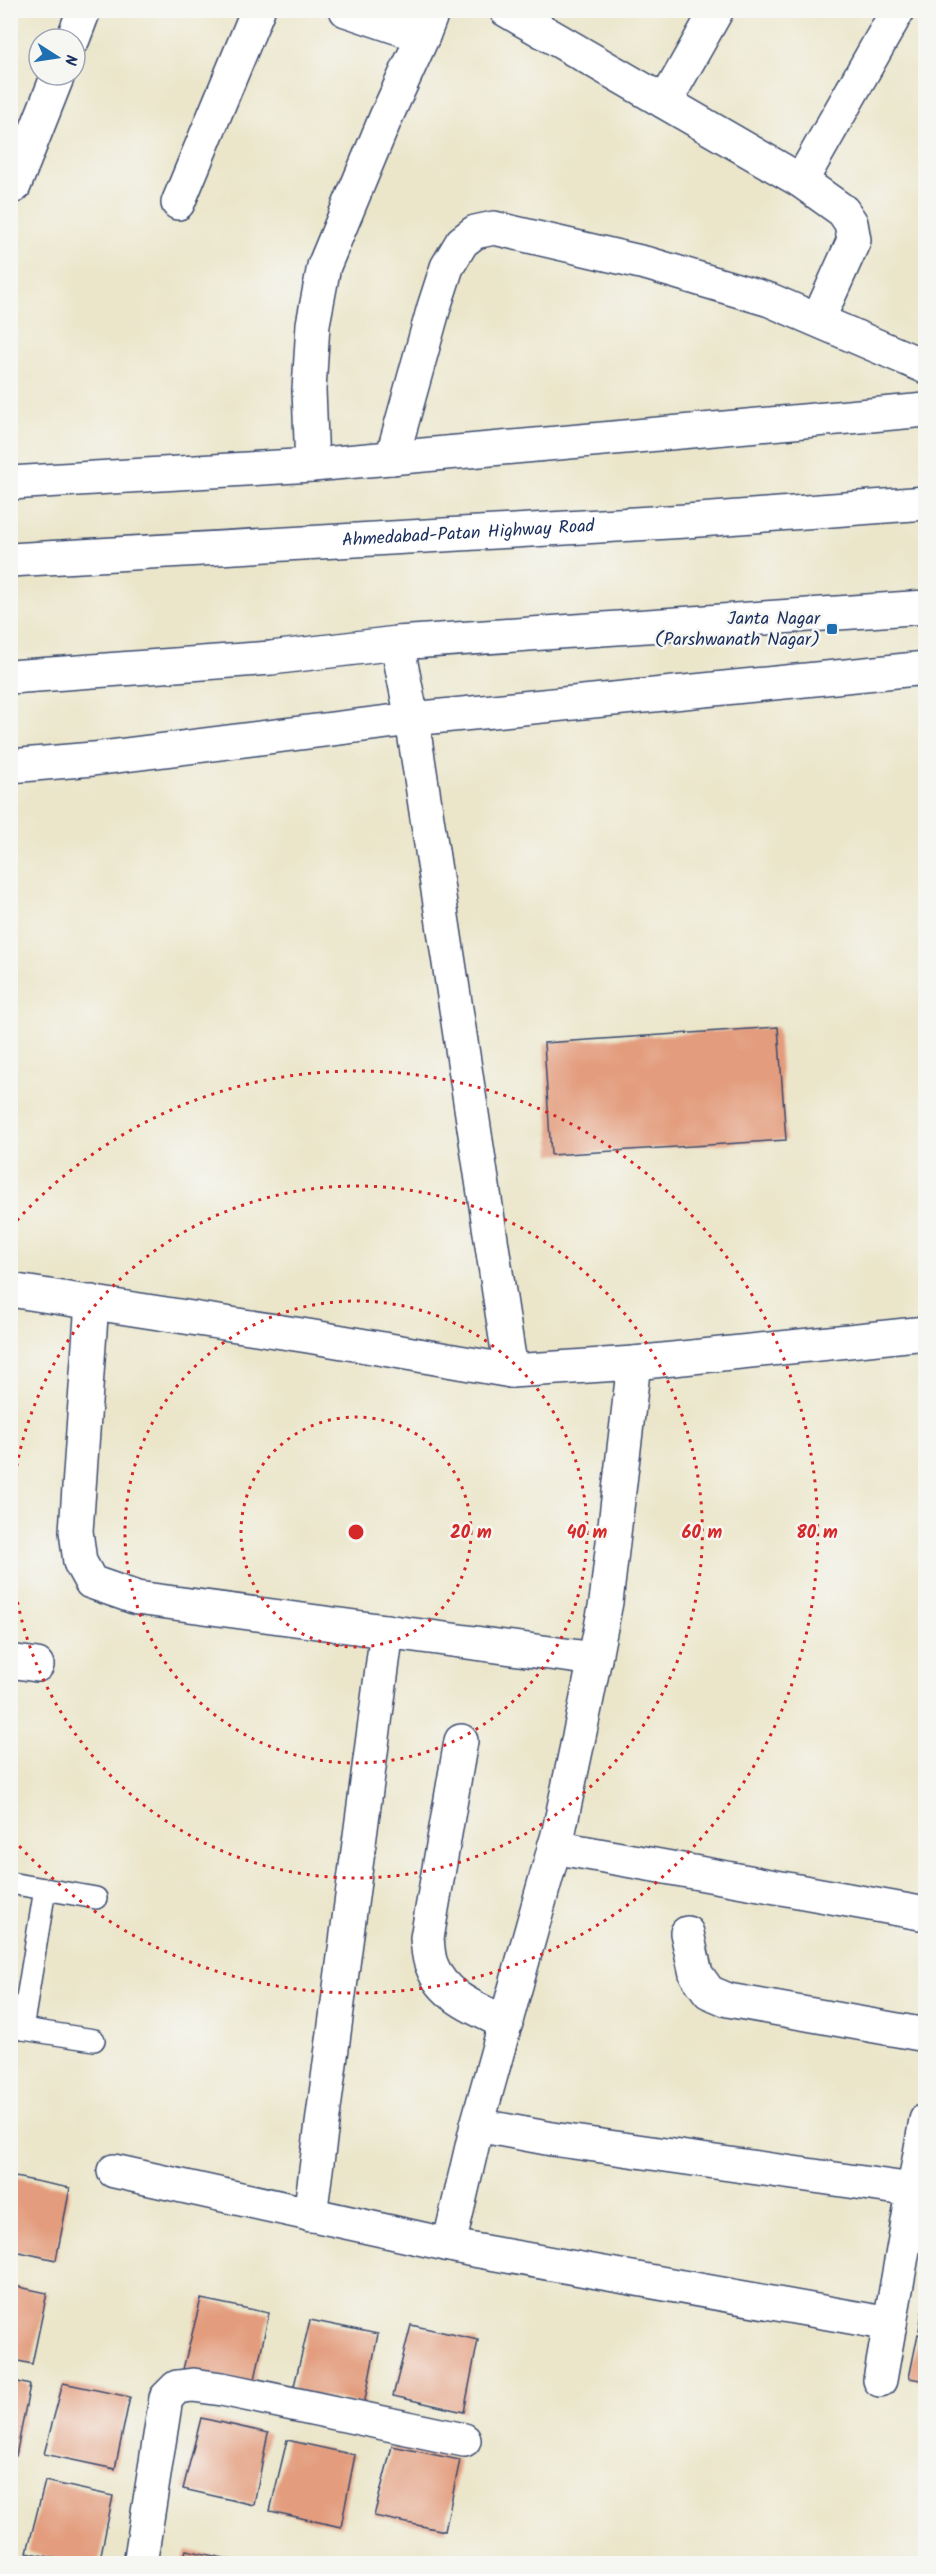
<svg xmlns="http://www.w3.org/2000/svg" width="936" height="2574" font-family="Kalam,sans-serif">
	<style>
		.building { fill: #e39c7d }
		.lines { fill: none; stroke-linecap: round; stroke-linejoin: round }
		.lane-casing { stroke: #3a4a6e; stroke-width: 24 }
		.street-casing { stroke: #3a4a6e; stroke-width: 36 }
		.secondary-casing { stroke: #3a4a6e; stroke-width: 36 }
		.primary-casing { stroke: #3a4a6e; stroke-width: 36 }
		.lane { stroke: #fff; stroke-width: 21 }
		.street { stroke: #fff; stroke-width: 33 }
		.secondary { stroke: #fff; stroke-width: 33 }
		.primary { stroke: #fff; stroke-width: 33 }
		.ring { fill: none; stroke: #d62828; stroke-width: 3; stroke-dasharray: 3 6 }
		.poi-dot { fill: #1f6fb2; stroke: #f6f6f2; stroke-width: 2 }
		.labels { text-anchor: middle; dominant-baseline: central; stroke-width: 5; stroke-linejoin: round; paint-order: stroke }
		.street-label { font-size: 18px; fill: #1b2f5e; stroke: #f6f6f2 }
		.poi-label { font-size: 18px; fill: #1b2f5e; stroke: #f6f6f2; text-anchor: end }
		.centre { fill: #d62828; stroke: #f6f6f2; stroke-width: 3 }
		.ring-label { font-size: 18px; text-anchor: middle; font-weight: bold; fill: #d62828; stroke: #f6f6f2; stroke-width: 5; stroke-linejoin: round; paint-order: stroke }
	</style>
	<rect width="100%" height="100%" fill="#f6f6f2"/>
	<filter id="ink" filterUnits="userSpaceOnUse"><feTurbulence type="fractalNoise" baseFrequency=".0167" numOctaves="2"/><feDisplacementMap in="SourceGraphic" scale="12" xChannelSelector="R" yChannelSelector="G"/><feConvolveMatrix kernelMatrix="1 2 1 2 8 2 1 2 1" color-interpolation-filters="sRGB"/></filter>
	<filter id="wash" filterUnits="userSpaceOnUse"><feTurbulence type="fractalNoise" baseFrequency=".008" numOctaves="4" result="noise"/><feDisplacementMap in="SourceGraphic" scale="24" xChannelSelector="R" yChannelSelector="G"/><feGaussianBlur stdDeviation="1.35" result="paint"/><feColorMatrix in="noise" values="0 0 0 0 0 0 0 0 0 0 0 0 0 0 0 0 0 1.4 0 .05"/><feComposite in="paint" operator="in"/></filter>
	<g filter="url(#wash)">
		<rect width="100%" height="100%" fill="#ebe6ca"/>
		<g id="blocks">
			<!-- building -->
			<g class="building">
				<polygon points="778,1027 786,1140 551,1155 544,1043"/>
				<polygon points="10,2176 70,2188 56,2260 10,2250"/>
				<polygon points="10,2285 47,2293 32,2364 10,2359"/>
				<polygon points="201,2299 269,2313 254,2384 183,2369"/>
				<polygon points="924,2302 926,2302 926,2331 919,2330"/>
				<polygon points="310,2320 378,2334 364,2405 293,2390"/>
				<polygon points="411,2325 478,2340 464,2412 393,2396"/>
				<polygon points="918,2334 926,2336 926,2381 909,2378"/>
				<polygon points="10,2380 30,2385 16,2456 10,2455"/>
				<polygon points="63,2383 130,2397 115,2469 44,2454"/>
				<polygon points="201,2418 268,2433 254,2505 183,2489"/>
				<polygon points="287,2440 355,2455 341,2527 270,2511"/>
				<polygon points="392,2446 460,2460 445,2531 374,2516"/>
				<polygon points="45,2481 113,2496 99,2564 80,2564 27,2552"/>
				<polygon points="186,2550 243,2562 243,2564 182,2564"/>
			</g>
		</g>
	</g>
	<g filter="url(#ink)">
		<use href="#blocks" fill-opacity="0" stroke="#3a4a6e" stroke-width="1.5"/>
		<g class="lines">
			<!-- lane casing -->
			<g class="lane-casing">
				<g id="lane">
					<polyline points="10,1883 96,1898"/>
					<polyline points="10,2027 94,2040"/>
					<polyline points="22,2029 45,1889"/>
				</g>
			</g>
			<!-- street casing -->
			<g class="street-casing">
				<g id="street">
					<polyline points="506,10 801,181 843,211 851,223 854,240 818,320"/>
					<polyline points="423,36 433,10"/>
					<polyline points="73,39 84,10"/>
					<polyline points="665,102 717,10"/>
					<polyline points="801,181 898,10"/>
					<polyline points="14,186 58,75"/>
					<polyline points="178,203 258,10"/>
					<polyline points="392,458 434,307 447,267 462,242 475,232 494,228 649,264 770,300 926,367"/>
					<polyline points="312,465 309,390 313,324 324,266 386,117 423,36 346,10"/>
					<polyline points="397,643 412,719 511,1371"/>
					<polyline points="92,1302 76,1531 80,1562 91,1582 137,1598 595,1659"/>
					<polyline points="10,1661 37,1665"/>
					<path d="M 461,1741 L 427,1938 C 428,1947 428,1958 432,1966 C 443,1997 479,2010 506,2023"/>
					<polyline points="554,1847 926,1914"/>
					<polyline points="687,1933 696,1974 709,1992 728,2000 926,2035"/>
					<polyline points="477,2125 552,2139 913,2190"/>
					<polyline points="114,2171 468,2249 890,2324"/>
					<polyline points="310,2215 387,1631"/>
					<polyline points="449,2245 477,2125 559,1831 586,1703 606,1602 634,1363"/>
					<polyline points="880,2380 926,2120"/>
					<polyline points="140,2564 166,2398 177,2387 193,2385 222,2389 464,2440"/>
				</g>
			</g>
			<!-- secondary casing -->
			<g class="secondary-casing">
				<g id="secondary">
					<polyline points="10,483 312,465 926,410"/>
					<polyline points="10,766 93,759 412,719 926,668"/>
					<polyline points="10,1290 308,1336 511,1371 634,1363 926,1333"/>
				</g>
			</g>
			<!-- primary casing -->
			<g class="primary-casing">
				<g id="primary">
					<path id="s1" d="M 10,560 L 686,521 L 926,503"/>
					<polyline points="10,677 271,658 397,643 926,607"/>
				</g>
			</g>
			<!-- lane -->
			<use href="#lane" class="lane"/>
			<!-- street -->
			<use href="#street" class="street"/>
			<!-- secondary -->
			<use href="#secondary" class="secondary"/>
			<!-- primary -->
			<use href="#primary" class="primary"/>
		</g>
	</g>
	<!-- distance rings -->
	<g class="ring">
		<circle cx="356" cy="1532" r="115"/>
		<circle cx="356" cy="1532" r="231"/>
		<path d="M11 1511A346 346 0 1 1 11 1553"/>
		<path d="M11 1227A461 461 0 1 1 11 1837"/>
	</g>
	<!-- markers -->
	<rect class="poi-dot" x="826" y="623" width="12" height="12" rx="3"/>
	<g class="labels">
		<!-- street labels -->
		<g class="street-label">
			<text stroke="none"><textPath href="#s1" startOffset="459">Ahmedabad-Patan Highway Road</textPath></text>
		</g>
		<!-- poi labels -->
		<g class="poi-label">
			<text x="820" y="619">Janta Nagar<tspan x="820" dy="21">(Parshwanath Nagar)</tspan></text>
		</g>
	</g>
	<circle cx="356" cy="1532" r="9" class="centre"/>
	<g class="ring-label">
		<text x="471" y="1538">20 m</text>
		<text x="587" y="1538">40 m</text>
		<text x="702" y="1538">60 m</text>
		<text x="817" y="1538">80 m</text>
	</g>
	<!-- margin -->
	<rect width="936" height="2574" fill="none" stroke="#f6f6f2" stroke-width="36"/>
	<!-- north arrow -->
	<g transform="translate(57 57) rotate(102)"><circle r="28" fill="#f6f6f2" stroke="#9ea6b7" stroke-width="1.5"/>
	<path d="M0-4.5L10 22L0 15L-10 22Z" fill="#1f6fb2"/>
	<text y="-9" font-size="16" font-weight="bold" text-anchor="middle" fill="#1b2f5e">N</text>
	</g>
</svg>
